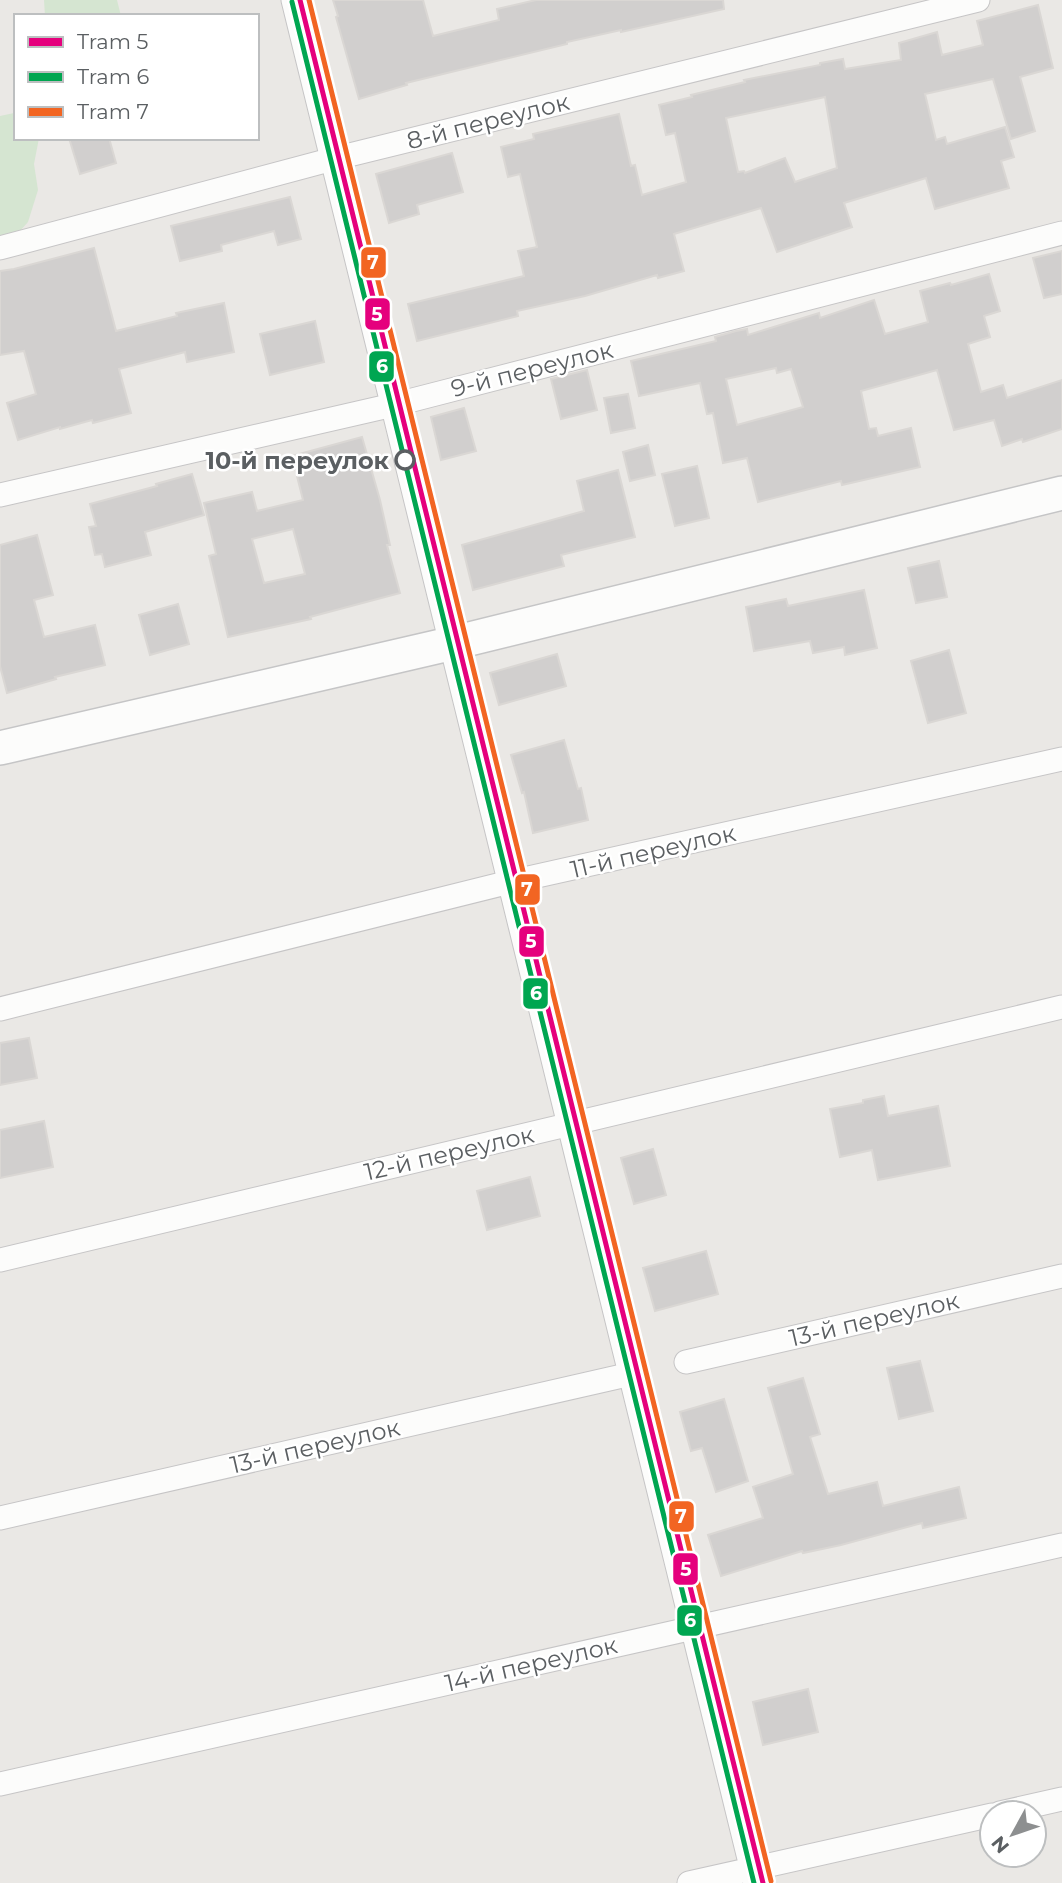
<svg xmlns="http://www.w3.org/2000/svg" width="1062" height="1883" font-family="Montserrat,sans-serif">
	<style>
		.green { fill: #d5e5d1 }
		.building { fill: #d1cfce; stroke: #dad7d4; stroke-width: 2; fill-rule: evenodd }
		.lines { fill: none; stroke-linecap: round; stroke-linejoin: round }
		.street-casing { stroke: #c6c5c6; stroke-width: 25 }
		.secondary-casing { stroke: #c5c5c6; stroke-width: 36 }
		.street { stroke: #fcfcfb; stroke-width: 23 }
		.secondary { stroke: #fcfcfb; stroke-width: 33 }
		.tram-1-casing { stroke: #fff; stroke-width: 10 }
		.tram-2-casing { stroke: #fff; stroke-width: 10 }
		.tram-3-casing { stroke: #fff; stroke-width: 10 }
		.tram-1 { stroke: #e5007d; stroke-width: 5 }
		.tram-2 { stroke: #00a651; stroke-width: 5 }
		.tram-3 { stroke: #f26522; stroke-width: 5 }
		.stop-dot { fill: #fff; stroke: #5b5f62; stroke-width: 3.5 }
		.labels { text-anchor: middle; dominant-baseline: central; stroke-width: 5; stroke-linejoin: round; paint-order: stroke }
		.street-label { font-size: 24px; fill: #5b5f62; stroke: #fff }
		.stop-label { font-size: 24px; font-weight: bold; fill: #5b5f62; stroke: #fff; text-anchor: end }
		.line-badge { stroke: #fff; stroke-width: 2.5 }
		.badge-label { font-size: 19px; text-anchor: middle; font-weight: bold; fill: #fff }
	</style>
	<rect width="100%" height="100%" fill="#eae8e5"/>
	<!-- green -->
	<g class="green">
		<polygon points="44,0 117,0 121,16 45,16"/>
		<polygon points="14,113 16,138 39,138 34,164 38,190 28,222 0,253 0,116"/>
	</g>
	<!-- building -->
	<g class="building">
		<polygon points="333,0 423,0 433,36 499,20 497,9 536,0 723,0 724,9 621,32 621,30 567,42 567,44 406,83 407,85 359,99 336,17 338,16"/>
		<path d="M 1038,5 L 1053,68 L 1020,77 L 1035,131 L 1011,139 L 993,79 L 925,94 L 936,140 L 945,137 L 947,144 L 1005,127 L 1014,157 L 1001,161 L 1009,188 L 935,209 L 926,178 L 844,203 L 852,227 L 777,252 L 761,208 L 674,234 L 684,271 L 658,278 L 657,275 L 585,296 L 517,311 L 518,316 L 417,341 L 408,304 L 524,276 L 518,251 L 537,247 L 520,174 L 508,177 L 501,147 L 534,139 L 533,134 L 619,114 L 631,166 L 635,165 L 642,195 L 686,182 L 675,133 L 666,135 L 659,105 L 692,97 L 691,95 L 745,82 L 744,80 L 820,65 L 820,63 L 843,59 L 845,69 L 901,60 L 899,43 L 937,32 L 942,55 L 983,45 L 977,21 ZM 825,97 L 837,168 L 795,182 L 785,158 L 745,173 L 744,171 L 738,172 L 726,118 Z"/>
		<polygon points="69,138 109,138 116,163 80,174"/>
		<polygon points="452,153 463,192 417,205 419,214 389,223 376,174"/>
		<polygon points="290,197 301,239 278,245 274,231 221,245 222,251 180,261 171,226"/>
		<polygon points="94,248 116,331 177,316 176,313 224,303 234,352 187,362 185,352 119,369 131,413 93,423 92,420 60,429 60,427 18,440 7,403 36,394 24,351 0,355 0,271 14,269"/>
		<polygon points="1062,251 1062,294 1044,298 1033,258"/>
		<path d="M 989,274 L 1000,311 L 984,316 L 990,337 L 968,344 L 981,392 L 1003,385 L 1007,398 L 1062,380 L 1062,429 L 1023,442 L 1022,439 L 1002,446 L 994,420 L 954,430 L 937,370 L 861,391 L 869,429 L 876,428 L 878,436 L 911,428 L 920,467 L 842,485 L 841,481 L 758,502 L 747,458 L 723,463 L 713,413 L 707,414 L 700,383 L 639,396 L 631,361 L 716,341 L 715,337 L 736,331 L 747,329 L 748,335 L 819,313 L 820,318 L 874,300 L 885,334 L 928,322 L 920,291 L 950,283 L 951,285 ZM 776,368 L 777,373 L 791,369 L 803,407 L 737,425 L 726,379 Z"/>
		<polygon points="315,321 324,362 270,375 260,334"/>
		<polygon points="587,370 597,410 561,419 551,379"/>
		<polygon points="628,394 635,428 611,433 604,398"/>
		<polygon points="464,408 476,451 441,460 431,417"/>
		<path d="M 362,437 L 380,500 L 390,545 L 387,545 L 400,593 L 310,617 L 311,619 L 228,637 L 209,556 L 216,554 L 204,503 L 252,492 L 257,511 L 303,500 L 292,456 ZM 293,529 L 305,574 L 264,583 L 252,539 Z"/>
		<polygon points="648,445 655,475 630,481 623,452"/>
		<polygon points="697,466 709,518 675,526 662,474"/>
		<polygon points="618,470 635,537 561,555 564,566 473,590 462,545 584,511 577,481"/>
		<polygon points="192,474 204,515 145,532 151,555 105,567 102,554 95,555 89,527 96,526 90,504 157,486 156,484"/>
		<polygon points="37,535 53,595 34,600 44,637 95,625 105,665 55,677 56,679 7,693 0,666 0,545"/>
		<polygon points="939,561 947,597 916,603 908,568"/>
		<polygon points="864,590 877,648 845,655 844,647 813,653 810,641 754,651 746,607 786,599 788,606"/>
		<polygon points="178,604 189,644 150,655 139,615"/>
		<polygon points="949,650 966,713 928,723 911,661"/>
		<polygon points="557,654 566,686 499,705 490,673"/>
		<polygon points="564,740 578,789 581,788 588,820 533,833 524,792 522,793 511,755"/>
		<polygon points="29,1038 37,1078 0,1085 0,1043"/>
		<polygon points="884,1096 888,1116 938,1106 950,1166 878,1180 872,1150 840,1157 830,1109 863,1103 863,1100"/>
		<polygon points="44,1121 53,1167 0,1178 0,1130"/>
		<polygon points="653,1149 666,1195 634,1204 621,1158"/>
		<polygon points="530,1177 540,1216 487,1230 477,1191"/>
		<polygon points="706,1251 718,1294 655,1311 643,1268"/>
		<polygon points="920,1361 933,1411 899,1419 887,1368"/>
		<polygon points="803,1378 820,1434 810,1437 828,1494 877,1482 883,1506 959,1487 966,1518 923,1528 922,1523 841,1545 803,1553 802,1551 721,1576 708,1535 763,1518 753,1487 793,1474 768,1388"/>
		<polygon points="724,1399 748,1481 716,1492 702,1448 691,1451 680,1412"/>
		<polygon points="808,1689 818,1732 763,1745 753,1702"/>
	</g>
	<g class="lines">
		<!-- street casing -->
		<g class="street-casing">
			<g id="street">
				<polyline points="293,0 755,1883"/>
				<polyline points="0,248 333,159 978,0"/>
				<polyline points="0,495 393,405 1062,233"/>
				<polyline points="0,1009 510,882 1062,759"/>
				<polyline points="0,1260 1062,1007"/>
				<polyline points="686,1362 1062,1276"/>
				<polyline points="0,1518 631,1374"/>
				<polyline points="0,1784 1062,1545"/>
				<polyline points="1000,1813 1062,1799"/>
				<polyline points="689,1883 992,1815"/>
			</g>
		</g>
		<!-- secondary casing -->
		<g class="secondary-casing">
			<polyline id="secondary" points="0,748 445,645 1062,493"/>
		</g>
		<!-- street -->
		<use href="#street" class="street"/>
		<!-- secondary -->
		<use href="#secondary" class="secondary"/>
		<!-- tram-1 casing -->
		<g class="tram-1-casing">
			<polyline id="tram-1" points="300,0 763,1883"/>
		</g>
		<!-- tram-2 casing -->
		<g class="tram-2-casing">
			<polyline id="tram-2" points="292,2 754,1883"/>
		</g>
		<!-- tram-3 casing -->
		<g class="tram-3-casing">
			<polyline id="tram-3" points="309,0 771,1881"/>
		</g>
		<!-- tram-1 -->
		<use href="#tram-1" class="tram-1"/>
		<!-- tram-2 -->
		<use href="#tram-2" class="tram-2"/>
		<!-- tram-3 -->
		<use href="#tram-3" class="tram-3"/>
	</g>
	<!-- markers -->
	<circle class="stop-dot" cx="405" cy="460" r="9"/>
	<g class="labels">
		<!-- street labels -->
		<g class="street-label">
			<text transform="translate(488 121) rotate(-14)">8-й переулок</text>
			<text transform="translate(532 369) rotate(-14)">9-й переулок</text>
			<text transform="translate(653 851) rotate(-13)">11-й переулок</text>
			<text transform="translate(449 1153) rotate(-13)">12-й переулок</text>
			<text transform="translate(874 1319) rotate(-13)">13-й переулок</text>
			<text transform="translate(315 1446) rotate(-13)">13-й переулок</text>
			<text transform="translate(531 1664) rotate(-13)">14-й переулок</text>
		</g>
		<!-- stop labels -->
		<g class="stop-label">
			<text x="389" y="460">10-й переулок</text>
		</g>
	</g>
	<g class="line-badge">
		<rect x="360" y="246" width="27" height="33" rx="7" fill="#f26522"/>
		<rect x="364" y="297" width="27" height="34" rx="7" fill="#e5007d"/>
		<rect x="368" y="350" width="27" height="33" rx="7" fill="#00a651"/>
		<rect x="514" y="873" width="27" height="33" rx="7" fill="#f26522"/>
		<rect x="518" y="925" width="27" height="33" rx="7" fill="#e5007d"/>
		<rect x="522" y="977" width="27" height="33" rx="7" fill="#00a651"/>
		<rect x="668" y="1500" width="27" height="33" rx="7" fill="#f26522"/>
		<rect x="672" y="1552" width="27" height="34" rx="7" fill="#e5007d"/>
		<rect x="676" y="1604" width="27" height="33" rx="7" fill="#00a651"/>
	</g>
	<g class="badge-label">
		<text x="373" y="269">7</text>
		<text x="377" y="321">5</text>
		<text x="382" y="373">6</text>
		<text x="527" y="896">7</text>
		<text x="531" y="948">5</text>
		<text x="536" y="1000">6</text>
		<text x="681" y="1523">7</text>
		<text x="686" y="1576">5</text>
		<text x="690" y="1627">6</text>
	</g>
	<!-- legend -->
	<rect x="14" y="14" width="245" height="126" fill="#ffffff" stroke="#bdbfc0" stroke-width="2"/>
	<rect x="28" y="37" width="35" height="10" fill="#e5007d" stroke="#bdbfc0" stroke-width="2"/>
	<text x="77" y="49" font-size="21" fill="#5b5f62">Tram 5</text>
	<rect x="28" y="72" width="35" height="10" fill="#00a651" stroke="#bdbfc0" stroke-width="2"/>
	<text x="77" y="84" font-size="21" fill="#5b5f62">Tram 6</text>
	<rect x="28" y="107" width="35" height="10" fill="#f26522" stroke="#bdbfc0" stroke-width="2"/>
	<text x="77" y="119" font-size="21" fill="#5b5f62">Tram 7</text>
	<!-- north arrow -->
	<g transform="translate(1013 1834) rotate(230)"><circle r="33" fill="#ffffff" stroke="#bdbfc0" stroke-width="2"/>
	<path d="M0-5L12 26L0 18L-12 26Z" fill="#8d8f90"/>
	<text y="-10" font-size="19" font-weight="bold" text-anchor="middle" fill="#5b5f62">N</text>
	</g>
</svg>
